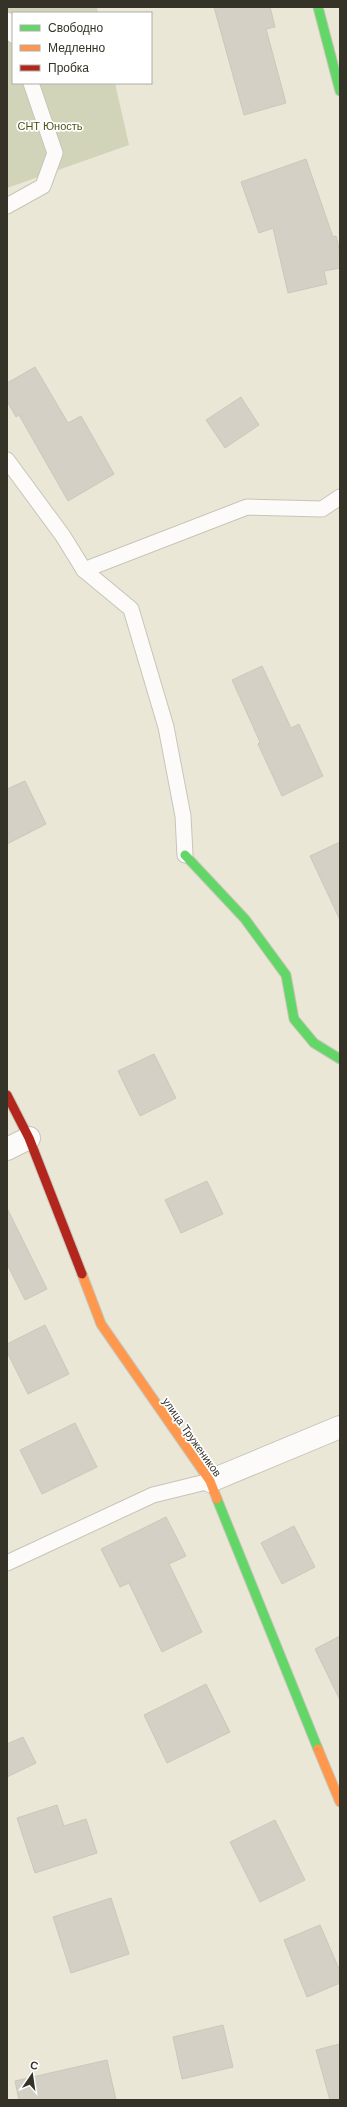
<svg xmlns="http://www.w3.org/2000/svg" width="347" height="2107" font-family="'DM Sans',sans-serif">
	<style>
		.green { fill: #d2d4b9 }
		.building { fill: #d5d0c5; stroke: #ccc7ba }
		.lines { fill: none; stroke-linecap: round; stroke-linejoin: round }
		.lane-casing { stroke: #c7c5b8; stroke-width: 17 }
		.street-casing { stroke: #c7c5b8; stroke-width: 24 }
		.fast-casing { stroke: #c7c5b8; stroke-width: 11 }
		.slow-casing { stroke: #c7c5b8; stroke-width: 11 }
		.jam-casing { stroke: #c7c5b8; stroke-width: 11 }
		.lane { stroke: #fcfbf9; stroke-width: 15 }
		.street { stroke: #fcfbf9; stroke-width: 22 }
		.fast { stroke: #63d668; stroke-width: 9 }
		.slow { stroke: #ff974d; stroke-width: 9 }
		.jam { stroke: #b3261e; stroke-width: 9 }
		.labels { text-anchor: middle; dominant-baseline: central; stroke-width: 3.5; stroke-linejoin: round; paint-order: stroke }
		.park-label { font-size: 11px; fill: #4b5416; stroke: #fff }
		.street-label { font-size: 11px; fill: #353327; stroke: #fff }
	</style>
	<rect width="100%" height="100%" fill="#eae7d7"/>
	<!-- green -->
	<polygon class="green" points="7,7 97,7 98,13 13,13 13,83 115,83 129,145 7,188"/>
	<!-- building -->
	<g class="building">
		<polygon points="214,7 270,7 275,27 266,29 286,103 244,115"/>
		<polygon points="306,159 333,237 336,236 340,252 340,268 324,271 327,284 288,293 273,228 259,233 241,182"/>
		<polygon points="35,367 68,423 81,416 114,474 68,501 19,415 16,417 7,401 7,383"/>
		<polygon points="241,397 259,425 225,448 206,420"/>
		<polygon points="262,666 291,728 299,724 323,776 282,796 258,744 260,742 232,680"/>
		<polygon points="25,781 46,824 7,844 7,789"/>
		<polygon points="340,842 340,920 310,856"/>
		<polygon points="154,1054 176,1098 140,1116 118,1071"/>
		<polygon points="207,1181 223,1214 181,1233 165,1200"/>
		<polygon points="7,1208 47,1289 25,1300 7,1264"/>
		<polygon points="45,1325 69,1374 28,1394 7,1352 7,1344"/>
		<polygon points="75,1423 97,1467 42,1494 20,1450"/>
		<polygon points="166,1517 186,1556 169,1564 202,1632 162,1652 129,1583 120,1587 101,1549"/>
		<polygon points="294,1526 315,1567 282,1584 261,1543"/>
		<polygon points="340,1636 340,1700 315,1649"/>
		<polygon points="206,1684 230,1732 167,1763 144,1715"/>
		<polygon points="23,1737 36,1763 7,1777 7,1744"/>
		<polygon points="57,1805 64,1826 86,1819 97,1853 35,1873 17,1818"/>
		<polygon points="275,1820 305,1880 260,1902 230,1842"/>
		<polygon points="111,1898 129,1954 71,1973 53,1917"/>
		<polygon points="320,1925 340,1971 340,1983 307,1997 284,1940"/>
		<polygon points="223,2025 233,2067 182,2079 173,2037"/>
		<polygon points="340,2044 340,2100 330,2100 316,2050"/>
		<polygon points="107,2060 116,2100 19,2100 15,2081"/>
	</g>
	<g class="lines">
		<!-- lane casing -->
		<g class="lane-casing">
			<g id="lane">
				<polyline points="7,20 13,35"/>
				<polyline points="7,206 43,186 55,153 31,83"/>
				<polyline points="7,460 63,536 84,570 247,507 322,509 340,497"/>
				<polyline points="84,570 131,609 166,727 183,816 185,855"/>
				<polyline points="7,1563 153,1495 210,1481"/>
			</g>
		</g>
		<!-- street casing -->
		<g class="street-casing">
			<g id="street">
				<polyline points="7,1149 29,1138"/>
				<polyline points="210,1481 340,1427"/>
			</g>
		</g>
		<!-- fast casing -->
		<g class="fast-casing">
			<g id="fast">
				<polyline points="318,7 340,91"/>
				<polyline points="185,855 245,919 286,975 294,1019 314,1043 340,1059"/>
				<polyline points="217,1499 318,1749"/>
			</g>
		</g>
		<!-- slow casing -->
		<g class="slow-casing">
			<g id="slow">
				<polyline points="82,1274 101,1324 210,1481 217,1499"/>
				<polyline points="318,1749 340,1802"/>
			</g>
		</g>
		<!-- jam casing -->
		<g class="jam-casing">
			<polyline id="jam" points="7,1095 29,1138 82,1274"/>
		</g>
		<!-- lane -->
		<use href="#lane" class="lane"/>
		<!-- street -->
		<use href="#street" class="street"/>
		<!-- fast -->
		<use href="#fast" class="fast"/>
		<!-- slow -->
		<use href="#slow" class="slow"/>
		<!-- jam -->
		<use href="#jam" class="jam"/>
	</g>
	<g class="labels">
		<!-- park labels -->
		<g class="park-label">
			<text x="50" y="126">СНТ Юность</text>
		</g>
		<!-- street labels -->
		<g class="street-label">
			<text transform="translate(192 1437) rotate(55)">улица Тружеников</text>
		</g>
	</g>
	<!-- border -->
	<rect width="347" height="2107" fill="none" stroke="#353327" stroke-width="16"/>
	<!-- legend -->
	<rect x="12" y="12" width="140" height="72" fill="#ffffff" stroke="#aeada9"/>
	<rect x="20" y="25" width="20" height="6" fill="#63d668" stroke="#aeada9"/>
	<text x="48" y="32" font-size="12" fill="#353327">Свободно</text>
	<rect x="20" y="45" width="20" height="6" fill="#ff974d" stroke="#aeada9"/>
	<text x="48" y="52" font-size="12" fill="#353327">Медленно</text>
	<rect x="20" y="65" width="20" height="6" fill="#b3261e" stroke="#aeada9"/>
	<text x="48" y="72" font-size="12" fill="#353327">Пробка</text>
	<!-- north arrow -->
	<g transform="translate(32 2075) rotate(13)" stroke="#ffffff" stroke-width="3" paint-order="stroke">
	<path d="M0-3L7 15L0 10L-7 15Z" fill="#353327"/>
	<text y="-6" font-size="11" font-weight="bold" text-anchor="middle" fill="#353327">С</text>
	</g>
</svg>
